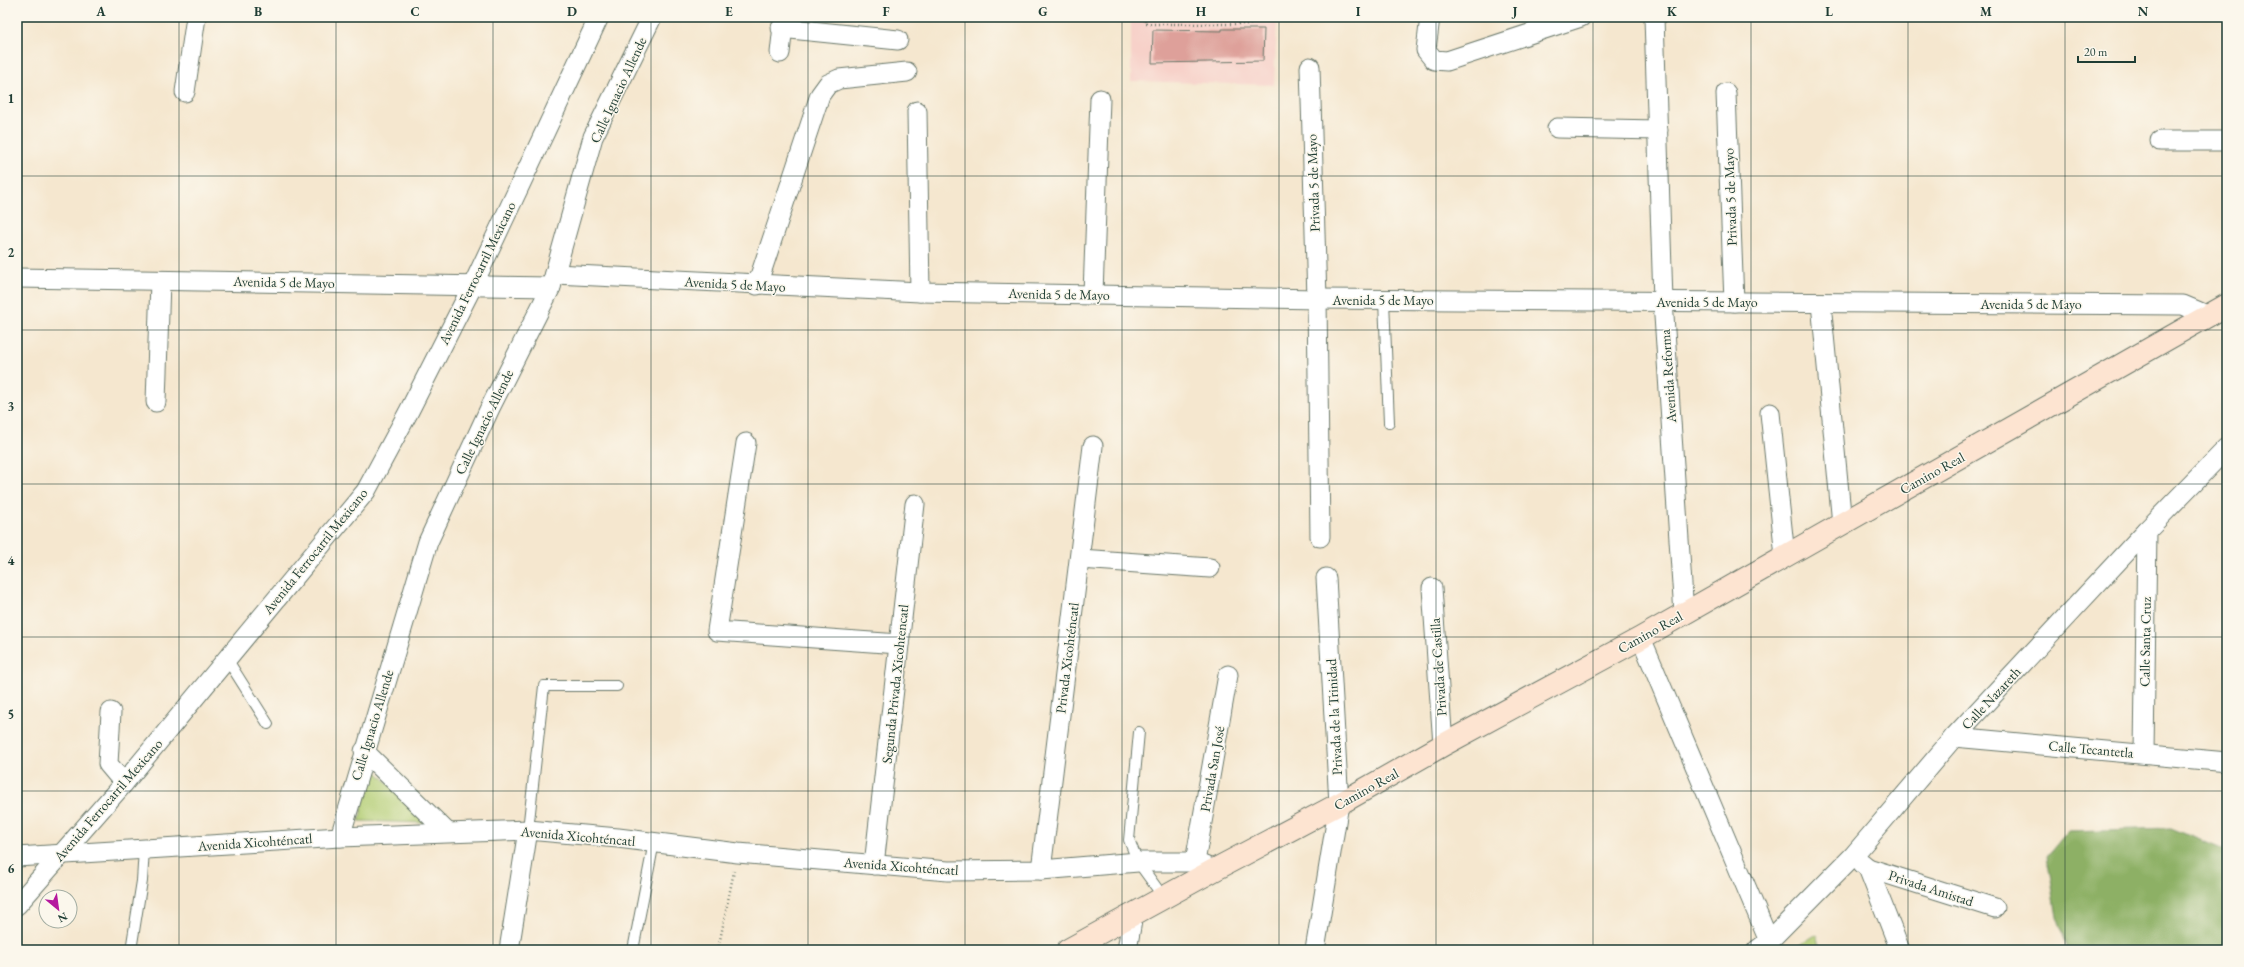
<svg xmlns="http://www.w3.org/2000/svg" width="2244" height="967" font-family="'EB Garamond',serif">
	<style>
		.built { fill: #f7d1c9 }
		.green { fill: #b2cd73; stroke: #688554 }
		.forest { fill: #8db065; stroke: #56764c }
		.building { fill: #dea09a }
		.lines { fill: none; stroke-linecap: round; stroke-linejoin: round }
		.service-casing { stroke: #6a786a; stroke-width: 12 }
		.minor-casing { stroke: #6a786a; stroke-width: 21 }
		.secondary-casing { stroke: #6a786a; stroke-width: 24 }
		.path { stroke: #6a786a; stroke-width: 2.5; stroke-dasharray: 1 3; stroke-linecap: butt }
		.service { stroke: #fff; stroke-width: 10 }
		.minor { stroke: #fff; stroke-width: 19 }
		.secondary { stroke: #fde4d1; stroke-width: 22 }
		.grid { fill: none; stroke: #1f3d34; stroke-width: 1; stroke-opacity: 0.55 }
		.labels { text-anchor: middle; dominant-baseline: central; stroke-width: 3; stroke-linejoin: round; paint-order: stroke }
		.street-label { font-size: 14px; fill: #1f3d34; stroke: #fbf7ec }
		.neatline { fill: none; stroke: #1f3d34; stroke-width: 1.5 }
		.grid-label { font-size: 13px; text-anchor: middle; font-weight: bold; fill: #1f3d34 }
	</style>
	<rect width="100%" height="100%" fill="#fbf7ec"/>
	<filter id="ink" filterUnits="userSpaceOnUse"><feTurbulence type="fractalNoise" baseFrequency=".025" numOctaves="2"/><feDisplacementMap in="SourceGraphic" scale="8" xChannelSelector="R" yChannelSelector="G"/><feConvolveMatrix kernelMatrix="1 2 1 2 8 2 1 2 1" color-interpolation-filters="sRGB"/></filter>
	<filter id="wash" filterUnits="userSpaceOnUse"><feTurbulence type="fractalNoise" baseFrequency=".012" numOctaves="4" result="noise"/><feDisplacementMap in="SourceGraphic" scale="16" xChannelSelector="R" yChannelSelector="G"/><feGaussianBlur stdDeviation="0.9" result="paint"/><feColorMatrix in="noise" values="0 0 0 0 0 0 0 0 0 0 0 0 0 0 0 0 0 1.4 0 .05"/><feComposite in="paint" operator="in"/></filter>
	<g filter="url(#wash)">
		<rect width="100%" height="100%" fill="#f5e7cf"/>
		<!-- built -->
		<polygon class="built" points="1131,17 1277,17 1274,85 1131,81"/>
		<!-- green -->
		<g class="green">
			<polygon points="372,767 427,823 359,821"/>
			<polygon points="1817,934 1821,950 1792,950"/>
		</g>
		<!-- forest -->
		<polygon class="forest" points="2171,828 2224,850 2227,860 2227,950 2069,950 2058,922 2047,856 2068,831"/>
		<g id="blocks">
			<!-- building -->
			<polygon class="building" points="1222,29 1264,29 1263,61 1152,63 1153,30 1222,31"/>
		</g>
	</g>
	<g filter="url(#ink)">
		<use href="#blocks" fill-opacity="0" stroke="#6a786a" stroke-width="1"/>
		<g class="lines">
			<!-- service casing -->
			<g class="service-casing">
				<g id="service">
					<polyline points="1384,300 1389,423"/>
					<polyline points="227,659 268,724"/>
					<polyline points="1139,732 1129,840 1138,862 1164,898"/>
					<polyline points="528,830 544,686 617,686"/>
					<polyline points="131,950 142,881 144,849"/>
					<polyline points="633,950 654,842"/>
				</g>
			</g>
			<!-- minor casing -->
			<g class="minor-casing">
				<g id="minor">
					<polyline points="1430,17 1426,50 1434,60 1447,61 1581,17"/>
					<polyline points="1654,17 1663,301 1684,614"/>
					<polyline points="781,28 898,40"/>
					<polyline points="780,53 784,17"/>
					<polyline points="1310,67 1317,299 1320,537"/>
					<polyline points="185,92 196,17"/>
					<polyline points="1726,93 1734,302"/>
					<polyline points="917,111 920,292"/>
					<polyline points="1557,128 1658,130"/>
					<polyline points="2160,141 2227,141"/>
					<polyline points="555,274 920,292 1317,299 2183,305 2209,316"/>
					<polyline points="17,278 551,287"/>
					<polyline points="757,285 820,95 828,84 839,79 907,72"/>
					<polyline points="1093,294 1100,99"/>
					<polyline points="1821,303 1842,524"/>
					<polyline points="156,402 160,281"/>
					<polyline points="1770,413 1785,556"/>
					<polyline points="746,443 717,631 899,644"/>
					<polyline points="1080,559 1210,568"/>
					<polyline points="1432,588 1443,745"/>
					<polyline points="1641,638 1769,941"/>
					<polyline points="111,712 108,764 124,783"/>
					<polyline points="1954,737 2227,762"/>
					<polyline points="364,751 447,832"/>
					<polyline points="2144,753 2147,530"/>
					<polyline points="340,837 428,542 490,408 551,287 593,137 652,17"/>
					<polyline points="17,857 340,837 528,830 618,838 738,853 948,871 1041,870 1138,862 1195,862 1214,870"/>
					<polyline points="1195,862 1228,675"/>
					<polyline points="1862,863 1868,868 1900,950"/>
					<polyline points="874,865 915,504"/>
					<polyline points="1868,868 1995,908"/>
					<polyline points="1041,870 1093,446"/>
					<polyline points="17,905 124,783 366,491 408,413 473,285 599,17"/>
					<polyline points="509,950 528,830"/>
					<polyline points="1127,950 1133,915"/>
					<polyline points="1315,950 1339,804 1326,578"/>
					<polyline points="1757,950 1769,941 1853,856 1954,737 2147,530 2227,448"/>
				</g>
			</g>
			<!-- secondary casing -->
			<g class="secondary-casing">
				<polyline id="secondary" points="1068,950 1214,870 1339,804 1443,745 1641,638 2227,305"/>
			</g>
			<!-- path -->
			<g class="path">
				<polyline points="1145,17 1145,24 1254,24"/>
				<polyline points="718,950 734,871"/>
			</g>
			<!-- service -->
			<use href="#service" class="service"/>
			<!-- minor -->
			<use href="#minor" class="minor"/>
			<!-- secondary -->
			<use href="#secondary" class="secondary"/>
		</g>
	</g>
	<!-- grid -->
	<path class="grid" d="M 179,17 L 179,950M 336,17 L 336,950M 493,17 L 493,950M 651,17 L 651,950M 808,17 L 808,950M 965,17 L 965,950M 1122,17 L 1122,950M 1279,17 L 1279,950M 1436,17 L 1436,950M 1593,17 L 1593,950M 1751,17 L 1751,950M 1908,17 L 1908,950M 2065,17 L 2065,950M 17,176 L 2227,176M 17,330 L 2227,330M 17,484 L 2227,484M 17,637 L 2227,637M 17,791 L 2227,791"/>
	<g class="labels">
		<!-- street labels -->
		<g class="street-label">
			<text transform="translate(618 90) rotate(-65)">Calle Ignacio Allende</text>
			<text transform="translate(1313 183) rotate(-92)">Privada 5 de Mayo</text>
			<text transform="translate(1730 197) rotate(-92)">Privada 5 de Mayo</text>
			<text transform="translate(477 273) rotate(-64)">Avenida Ferrocarril Mexicano</text>
			<text transform="translate(284 282) rotate(1)">Avenida 5 de Mayo</text>
			<text transform="translate(735 284) rotate(3)">Avenida 5 de Mayo</text>
			<text transform="translate(1059 294) rotate(1)">Avenida 5 de Mayo</text>
			<text x="1383" y="300">Avenida 5 de Mayo</text>
			<text x="1707" y="302">Avenida 5 de Mayo</text>
			<text x="2031" y="304">Avenida 5 de Mayo</text>
			<text transform="translate(1668 376) rotate(-94)">Avenida Reforma</text>
			<text transform="translate(484 422) rotate(-64)">Calle Ignacio Allende</text>
			<text transform="translate(1932 473) rotate(-29)">Camino Real</text>
			<text transform="translate(315 551) rotate(-51)">Avenida Ferrocarril Mexicano</text>
			<text transform="translate(1650 632) rotate(-29)">Camino Real</text>
			<text transform="translate(2145 642) rotate(-89)">Calle Santa Cruz</text>
			<text transform="translate(1067 658) rotate(-83)">Privada Xicohténcatl</text>
			<text transform="translate(1438 667) rotate(-94)">Privada de Castilla</text>
			<text transform="translate(895 684) rotate(-84)">Segunda Privada Xicohtencatl</text>
			<text transform="translate(1991 698) rotate(-47)">Calle Nazareth</text>
			<text transform="translate(1334 717) rotate(-93)">Privada de la Trinidad</text>
			<text transform="translate(372 725) rotate(-73)">Calle Ignacio Allende</text>
			<text transform="translate(2091 749) rotate(5)">Calle Tecantetla</text>
			<text transform="translate(1212 769) rotate(-80)">Privada San José</text>
			<text transform="translate(1366 789) rotate(-29)">Camino Real</text>
			<text transform="translate(108 800) rotate(-49)">Avenida Ferrocarril Mexicano</text>
			<text transform="translate(578 836) rotate(5)">Avenida Xicohténcatl</text>
			<text transform="translate(255 842) rotate(-4)">Avenida Xicohténcatl</text>
			<text transform="translate(901 866) rotate(4)">Avenida Xicohténcatl</text>
			<text transform="translate(1931 888) rotate(18)">Privada Amistad</text>
		</g>
	</g>
	<!-- margin -->
	<rect width="2244" height="967" fill="none" stroke="#fbf7ec" stroke-width="44"/>
	<!-- north arrow -->
	<g transform="translate(58 909) rotate(151)"><circle r="19" fill="#fbf7ec" stroke="#a3ada2"/>
	<path d="M0-3L7 15L0 10L-7 15Z" fill="#b5179e"/>
	<text y="-6" font-size="11" font-weight="bold" text-anchor="middle" fill="#1f3d34">N</text>
	</g>
	<!-- scale -->
	<path d="M2078 56v6h57v-6" fill="none" stroke="#1f3d34" stroke-width="2"/>
	<text x="2084" y="56" font-size="12" fill="#1f3d34" stroke="#fbf7ec" stroke-width="3" paint-order="stroke">20 m</text>
	<rect x="22" y="22" width="2200" height="923" class="neatline"/>
	<g class="grid-label">
		<text x="101" y="16">A</text>
		<text x="258" y="16">B</text>
		<text x="415" y="16">C</text>
		<text x="572" y="16">D</text>
		<text x="729" y="16">E</text>
		<text x="886" y="16">F</text>
		<text x="1043" y="16">G</text>
		<text x="1201" y="16">H</text>
		<text x="1358" y="16">I</text>
		<text x="1515" y="16">J</text>
		<text x="1672" y="16">K</text>
		<text x="1829" y="16">L</text>
		<text x="1986" y="16">M</text>
		<text x="2143" y="16">N</text>
		<text x="11" y="103">1</text>
		<text x="11" y="257">2</text>
		<text x="11" y="411">3</text>
		<text x="11" y="565">4</text>
		<text x="11" y="719">5</text>
		<text x="11" y="873">6</text>
	</g>
</svg>
